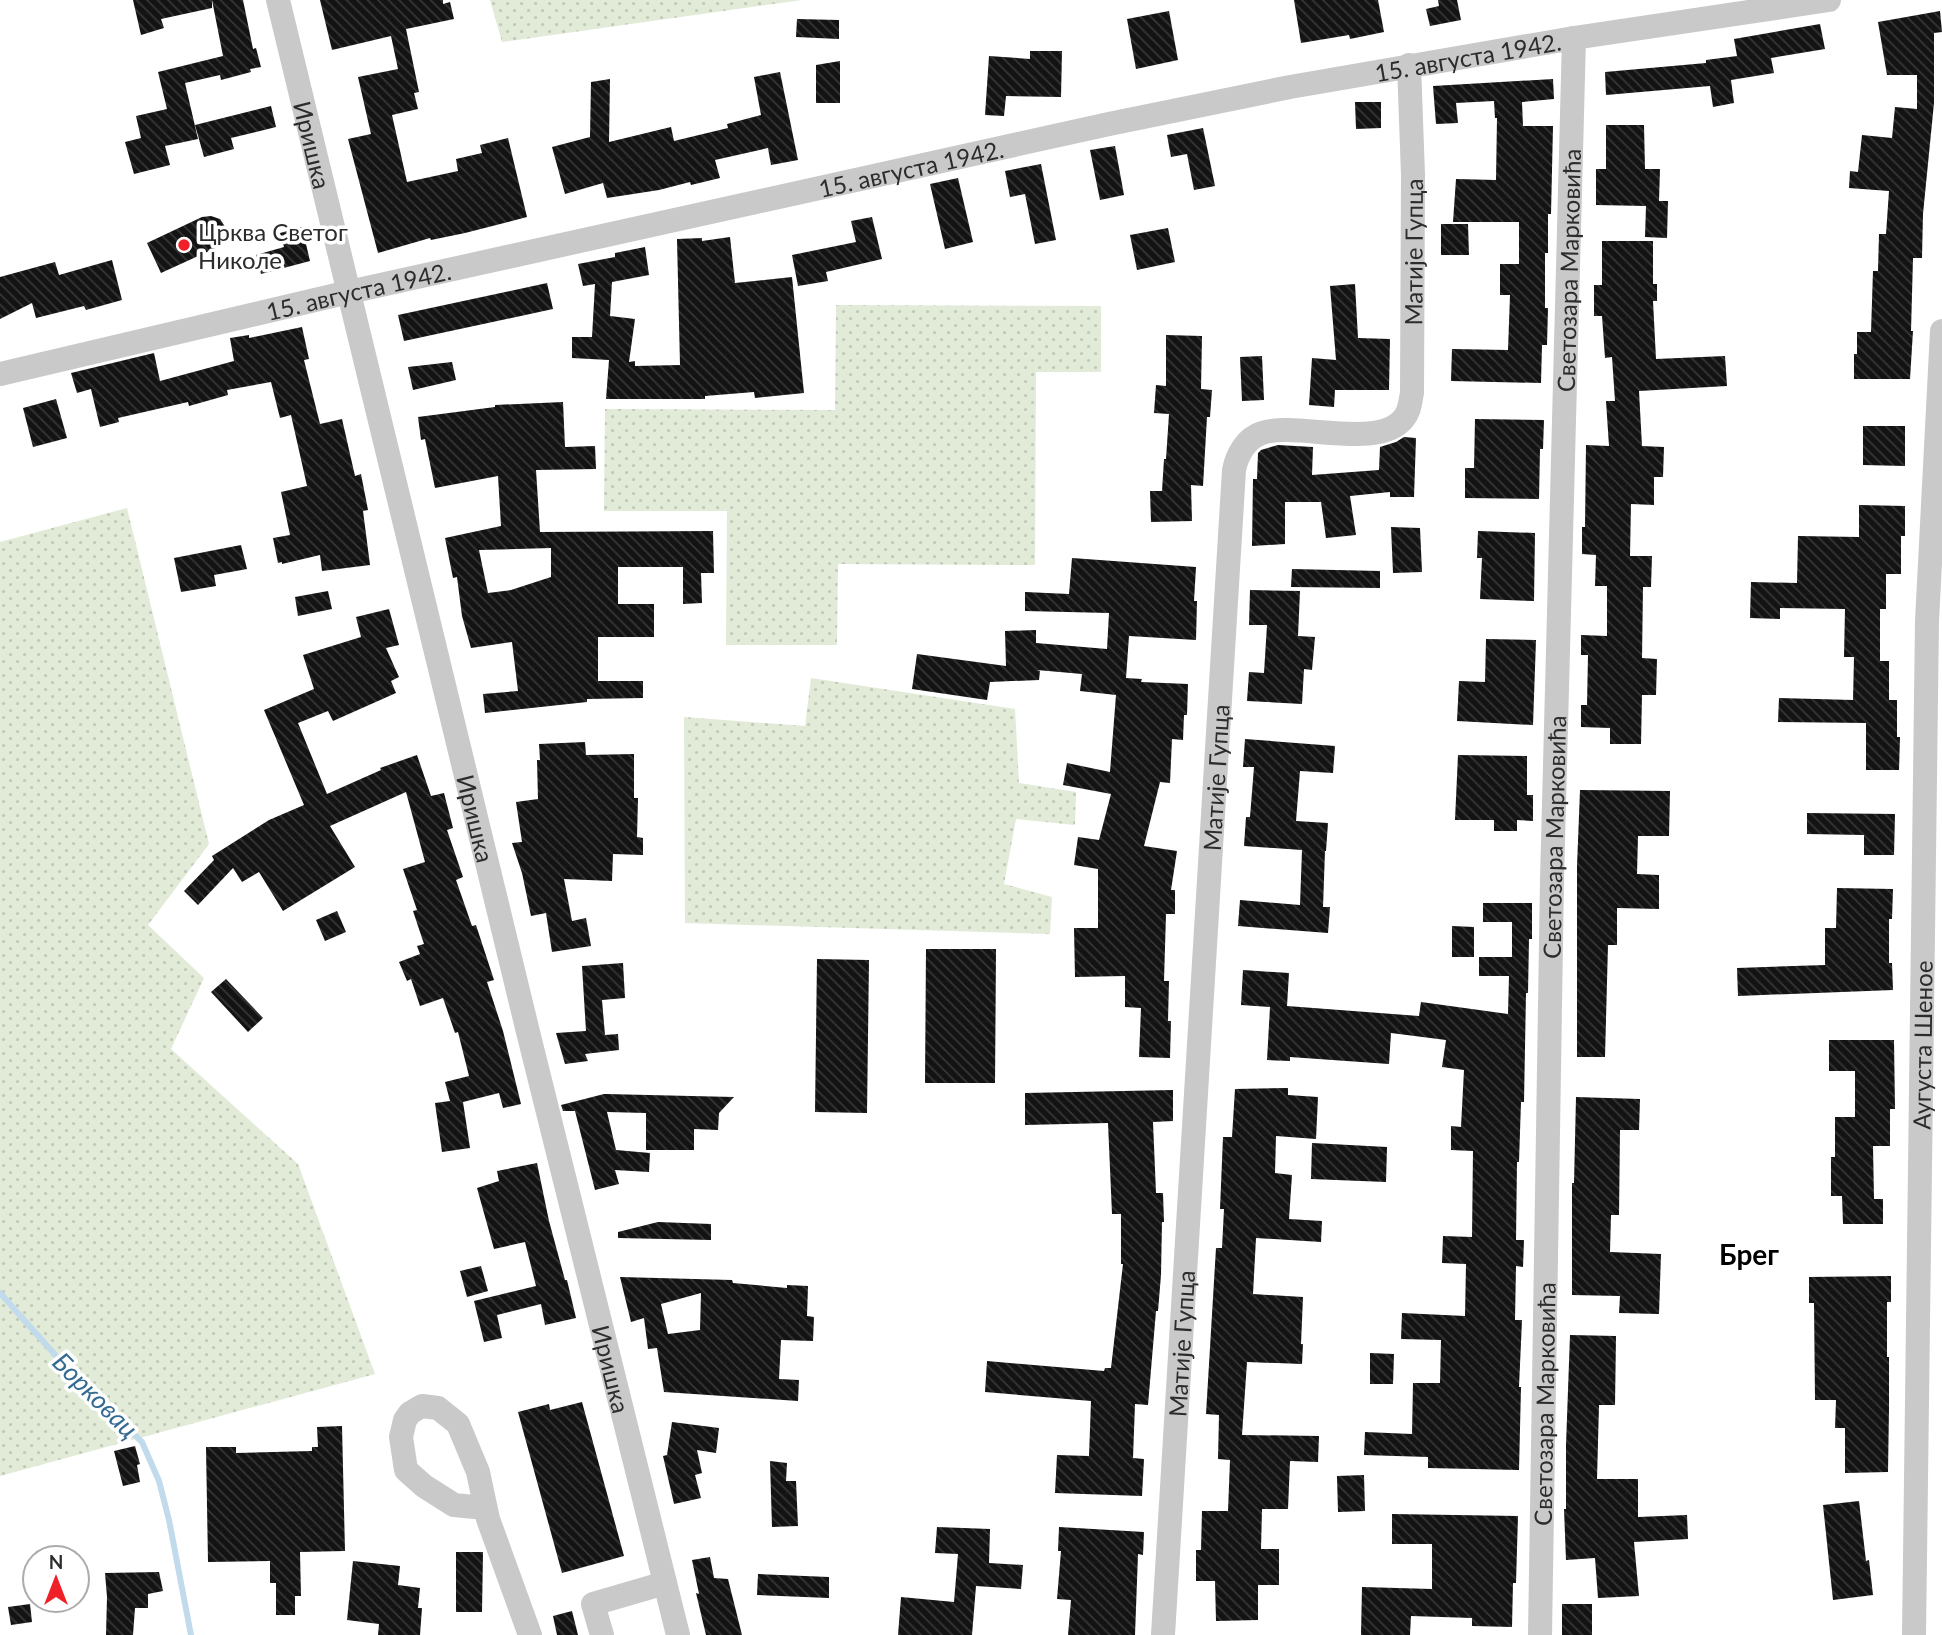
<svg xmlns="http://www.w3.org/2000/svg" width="1942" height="1635" font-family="Lato,sans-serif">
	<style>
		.grass { fill: url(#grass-dots) }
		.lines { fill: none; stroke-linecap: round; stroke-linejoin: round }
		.stream { stroke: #c1dbed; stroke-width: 6 }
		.building { fill: url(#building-back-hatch); fill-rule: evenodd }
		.minor { stroke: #c9c9c9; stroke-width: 24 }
		.poi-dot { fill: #f02029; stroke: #fff; stroke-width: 2.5 }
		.labels { text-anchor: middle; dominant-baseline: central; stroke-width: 7; stroke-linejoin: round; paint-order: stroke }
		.street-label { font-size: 24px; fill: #2c2c2c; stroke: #fff }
		.poi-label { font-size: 24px; fill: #2c2c2c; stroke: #fff; text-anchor: start }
		.water-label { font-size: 26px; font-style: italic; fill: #356b92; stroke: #fff }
		.quarter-label { font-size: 28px; font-weight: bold; fill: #000; stroke: #fff }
	</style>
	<defs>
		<pattern id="grass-dots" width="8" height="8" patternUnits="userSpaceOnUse" patternTransform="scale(1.75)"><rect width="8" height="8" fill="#e1ebd7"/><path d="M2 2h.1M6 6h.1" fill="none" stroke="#c1cab9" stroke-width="1.8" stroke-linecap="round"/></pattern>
		<pattern id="building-back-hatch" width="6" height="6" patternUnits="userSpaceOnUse" patternTransform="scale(1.75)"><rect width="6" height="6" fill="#131313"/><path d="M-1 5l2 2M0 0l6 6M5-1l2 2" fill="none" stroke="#363636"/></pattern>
	</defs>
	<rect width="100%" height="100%" fill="#fff"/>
	<!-- grass -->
	<g class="grass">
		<polygon points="490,0 802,0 502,42"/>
		<polygon points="836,305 1101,306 1101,372 1036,372 1035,565 838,564 837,645 726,645 727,511 604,511 605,409 835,410"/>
		<polygon points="127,508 209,844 148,925 204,978 171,1049 298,1164 375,1374 0,1476 0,542"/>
		<polygon points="811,678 1015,709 1019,783 1076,792 1075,825 1016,819 1004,884 1052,897 1050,934 685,923 684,717 805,726"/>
	</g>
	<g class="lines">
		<!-- stream -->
		<polyline class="stream" points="0,1293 82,1385 142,1442 159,1481 169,1520 191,1635"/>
	</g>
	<!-- building -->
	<g class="building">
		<polygon points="133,0 212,0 212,8 161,19 164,28 141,35"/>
		<polygon points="212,0 243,0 253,49 256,48 261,67 250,69 251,72 221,80 220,75 185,83 198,139 165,146 170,165 134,174 125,142 141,138 136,116 167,109 158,72 223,56"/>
		<polygon points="320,0 443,0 443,4 450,2 454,19 406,29 419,92 414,93 418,109 392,115 407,182 458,171 456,159 482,153 480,145 508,138 527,217 465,233 431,240 430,238 378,253 348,139 371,134 358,77 398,69 391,36 332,50"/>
		<polygon points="1294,0 1378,0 1384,32 1350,39 1349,35 1301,43"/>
		<polygon points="1438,0 1457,0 1461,20 1430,26 1426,9 1439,6"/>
		<polygon points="1169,11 1178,60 1136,69 1127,19"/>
		<polygon points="1940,11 1942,32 1934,33 1934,103 1923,214 1922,258 1913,258 1911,331 1913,331 1910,379 1854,379 1854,354 1857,354 1857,332 1871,332 1873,271 1878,271 1879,234 1886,234 1889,191 1849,188 1850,171 1858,172 1862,135 1892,138 1895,107 1917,109 1917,75 1887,75 1878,22"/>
		<polygon points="797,19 839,20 839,39 796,37"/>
		<polygon points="1820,24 1825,49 1771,58 1774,73 1731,80 1734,103 1713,107 1710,86 1606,95 1605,72 1706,63 1706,60 1737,56 1734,39"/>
		<polygon points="1030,51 1062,51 1061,97 1006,96 1004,116 985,115 989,56 1030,59"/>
		<polygon points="840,61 840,103 816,103 816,65"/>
		<polygon points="780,72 798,160 771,165 768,148 715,160 720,178 691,185 690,182 659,190 607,198 603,183 565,194 552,147 590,137 591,82 610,79 609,142 671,127 674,141 728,128 727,124 761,115 754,77"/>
		<polygon points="1553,79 1554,99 1522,102 1523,126 1553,126 1551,214 1548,214 1548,253 1545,253 1545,308 1548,308 1547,345 1542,345 1541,383 1451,381 1452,349 1508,350 1510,295 1500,295 1500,264 1519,264 1519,222 1453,222 1456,179 1496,180 1497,118 1495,118 1494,101 1456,103 1458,123 1436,124 1433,86"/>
		<polygon points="1355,102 1381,102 1381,128 1356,129"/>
		<polygon points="271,106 276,127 231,138 234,149 204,157 195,125"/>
		<polygon points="1606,125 1644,125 1645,169 1660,169 1659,201 1668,201 1667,238 1645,237 1646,206 1596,205 1596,169 1606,169"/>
		<polygon points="1203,128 1215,186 1194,190 1187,154 1171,157 1167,135"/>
		<polygon points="1115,146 1124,195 1100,200 1090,150"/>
		<polygon points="1041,164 1056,240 1035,244 1025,194 1010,197 1005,171"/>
		<polygon points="958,178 973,242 945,249 930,184"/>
		<polygon points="211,216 220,219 226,228 226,236 220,246 161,273 147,243 202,217"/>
		<polygon points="872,217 882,259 826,272 828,281 798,286 792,255 856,242 851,221"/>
		<polygon points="1441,224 1468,224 1469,255 1441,255"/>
		<polygon points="302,227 310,261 261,274 256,255 284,247 280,233"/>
		<polygon points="1168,228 1175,262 1137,270 1130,235"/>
		<polygon points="730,237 735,283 792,277 804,393 755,398 754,392 705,396 705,399 606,399 609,360 572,358 572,337 592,337 595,284 583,286 578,264 615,257 615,253 645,247 649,275 612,282 610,316 635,319 629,362 635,361 635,366 680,365 677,239 702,238 702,241"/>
		<polygon points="1602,241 1653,241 1653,284 1657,284 1657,301 1653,301 1656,359 1725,356 1727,386 1639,391 1642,446 1664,447 1663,477 1654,477 1654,505 1631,504 1630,556 1652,556 1651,587 1643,587 1642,658 1657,659 1656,695 1642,695 1641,744 1610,744 1610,728 1581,727 1581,705 1587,705 1588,655 1581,655 1581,635 1607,636 1607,586 1595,586 1596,555 1582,554 1582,527 1585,527 1586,445 1609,446 1606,401 1615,401 1612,357 1605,358 1602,316 1594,316 1594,285 1602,285"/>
		<polygon points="112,260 122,300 86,310 84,306 36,318 32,303 0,319 0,277 55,262 59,275"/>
		<polygon points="547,283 553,309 404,341 398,315"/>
		<polygon points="1355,284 1358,338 1390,339 1389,390 1335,390 1334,407 1309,405 1312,358 1336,360 1330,286"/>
		<polygon points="302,327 309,359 304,360 320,424 342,419 355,476 361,474 368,510 363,511 370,565 322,571 320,555 282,564 282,562 278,563 273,538 290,535 281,492 307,486 291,415 280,418 271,382 227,390 228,395 189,406 188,402 118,418 119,422 100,427 91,389 77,393 71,373 154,353 160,381 234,361 230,338 249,335 249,338"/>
		<polygon points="1166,335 1202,336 1201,389 1212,390 1210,417 1207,417 1203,486 1191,485 1192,521 1151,522 1150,491 1162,491 1164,459 1166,459 1169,414 1154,413 1156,385 1166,386"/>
		<polygon points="1262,356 1264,400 1242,401 1240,357"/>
		<polygon points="452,362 456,380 413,390 408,367"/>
		<polygon points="56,399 67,438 33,447 23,408"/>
		<path d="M 563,402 L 565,447 L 595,446 L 596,469 L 536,470 L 540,532 L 713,531 L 714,573 L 701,573 L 702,603 L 683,604 L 683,567 L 618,567 L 618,604 L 654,604 L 654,637 L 598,637 L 598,681 L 643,681 L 643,698 L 587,699 L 587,702 L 485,713 L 483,694 L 518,691 L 512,642 L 471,648 L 462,616 L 457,577 L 453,578 L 445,538 L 501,526 L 498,476 L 435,488 L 425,439 L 421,440 L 418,417 L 495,407 L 495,405 ZM 551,548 L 551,577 L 511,590 L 488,593 L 479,550 Z"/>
		<polygon points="1475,419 1544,420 1543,449 1540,449 1539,499 1465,498 1465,468 1474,468"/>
		<polygon points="1863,426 1905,426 1905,466 1863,465"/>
		<polygon points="1404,437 1416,438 1414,497 1390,497 1390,492 1350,496 1356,535 1326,538 1321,502 1285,502 1285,544 1252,546 1253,479 1257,479 1258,453 1261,450 1278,445 1313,447 1312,475 1379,470 1380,447 1396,442"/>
		<polygon points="1859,505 1905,506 1905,536 1901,536 1901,574 1886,574 1886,609 1880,609 1880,661 1889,661 1889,700 1897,700 1897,737 1900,737 1899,770 1866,770 1866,723 1778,722 1779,698 1853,700 1854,657 1844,657 1845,609 1780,608 1780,619 1750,618 1751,582 1797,583 1798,536 1859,537"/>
		<polygon points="1391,527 1420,528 1422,572 1393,573"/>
		<polygon points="1478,531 1535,533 1534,601 1480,599 1482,558 1477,558"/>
		<polygon points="241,545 247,569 214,575 216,586 181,592 174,558"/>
		<polygon points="1072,558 1196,567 1194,601 1197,601 1196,640 1129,636 1126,678 1142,679 1141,682 1188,684 1187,715 1184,715 1183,740 1172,739 1170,783 1160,782 1144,846 1177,851 1171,890 1175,890 1175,914 1166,914 1164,981 1169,981 1168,1021 1171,1021 1170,1058 1139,1057 1141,1008 1125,1007 1125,976 1075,977 1074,928 1098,928 1098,869 1074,865 1078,837 1099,840 1111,794 1063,785 1067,763 1110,772 1116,695 1080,691 1082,674 1037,670 1040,671 1039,680 990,682 987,700 912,689 917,654 1006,666 1005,631 1036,630 1036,643 1107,649 1109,613 1025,611 1025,592 1069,594"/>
		<polygon points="1292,569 1380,571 1380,588 1291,587"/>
		<polygon points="1250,590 1300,591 1298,636 1315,637 1312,670 1304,669 1302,704 1247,701 1249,672 1264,673 1267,625 1249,625"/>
		<polygon points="328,591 332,609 298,616 295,597"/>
		<polygon points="389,609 399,645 386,648 399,677 391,681 396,693 333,721 328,711 298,723 327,794 381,770 380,768 417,755 431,796 444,793 453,828 447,830 463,877 456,880 472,926 476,925 494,980 487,982 503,1031 521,1104 503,1108 499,1093 463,1102 470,1148 442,1152 435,1103 450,1101 445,1082 469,1076 458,1032 455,1033 443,998 420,1006 411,979 407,981 399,962 420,954 417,946 424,944 413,911 417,910 403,869 425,862 406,792 330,826 355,867 283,911 259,872 242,882 233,868 198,905 184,891 214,860 212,856 269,820 304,805 264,710 314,689 303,655 361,637 356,617"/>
		<polygon points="1486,639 1536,640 1533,725 1457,721 1459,681 1485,682"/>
		<polygon points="1245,739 1335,746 1333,773 1300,771 1296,821 1328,823 1326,851 1325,851 1323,907 1330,907 1328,933 1238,926 1240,900 1300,905 1302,850 1244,846 1246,817 1250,817 1254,767 1243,767"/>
		<polygon points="585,742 586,755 634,754 634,798 638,798 637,837 643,838 643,855 613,854 612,881 564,879 572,921 586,918 591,946 552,952 546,913 531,916 522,873 512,843 522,842 516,802 538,799 537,760 540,760 539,744"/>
		<polygon points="1458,755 1527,756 1527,795 1533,795 1533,821 1517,820 1517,831 1494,831 1494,820 1455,820"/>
		<polygon points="1580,790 1670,791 1669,836 1638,836 1637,874 1659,875 1659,909 1617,908 1617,945 1608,945 1605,1057 1577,1057 1577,866"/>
		<polygon points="1807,813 1895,814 1894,855 1864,855 1864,835 1807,834"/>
		<polygon points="1837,888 1893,889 1892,919 1889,919 1889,963 1892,963 1893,990 1738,996 1737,968 1825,965 1825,928 1836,928"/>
		<polygon points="1483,903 1532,903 1532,939 1529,939 1528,993 1526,993 1524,1102 1521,1102 1519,1162 1517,1162 1516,1240 1524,1240 1523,1267 1516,1266 1515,1320 1522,1320 1519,1387 1521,1387 1519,1470 1428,1468 1428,1457 1364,1455 1365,1432 1412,1434 1413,1383 1440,1383 1441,1340 1401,1339 1402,1313 1465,1316 1466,1264 1442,1263 1443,1236 1472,1237 1473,1151 1451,1150 1451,1126 1461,1127 1464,1070 1442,1067 1446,1040 1391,1033 1389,1064 1290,1057 1290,1061 1267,1060 1270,1007 1241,1005 1243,970 1289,973 1287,1006 1419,1016 1421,1002 1508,1014 1509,976 1479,976 1479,957 1512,957 1512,922 1483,922"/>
		<polygon points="337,911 346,932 325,941 316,920"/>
		<polygon points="1452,926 1474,927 1474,957 1452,957"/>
		<polygon points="926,949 996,949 995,1083 925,1083"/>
		<polygon points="817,959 869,960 867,1113 815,1112"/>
		<polygon points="623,963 625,998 602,1000 605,1035 618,1034 619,1050 585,1054 588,1061 565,1064 556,1033 586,1031 582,966"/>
		<polygon points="226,979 263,1018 248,1032 211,992"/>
		<polygon points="1829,1040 1894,1040 1895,1109 1890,1109 1890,1146 1873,1146 1874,1199 1883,1199 1883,1224 1843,1224 1842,1196 1831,1196 1831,1157 1835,1157 1835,1117 1855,1117 1855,1071 1829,1071"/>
		<polygon points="1288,1088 1288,1095 1318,1097 1316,1139 1276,1136 1275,1173 1292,1175 1289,1219 1322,1221 1321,1242 1256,1238 1253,1294 1303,1297 1301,1344 1303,1344 1302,1364 1247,1362 1242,1435 1319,1436 1318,1462 1290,1461 1288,1509 1262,1509 1261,1549 1279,1549 1279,1585 1258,1585 1258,1620 1216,1621 1215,1581 1196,1581 1196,1550 1201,1550 1202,1511 1228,1511 1230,1460 1218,1459 1219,1415 1206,1414 1216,1248 1222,1248 1224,1209 1220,1209 1223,1137 1232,1137 1235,1089"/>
		<polygon points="1173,1090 1173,1121 1153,1122 1156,1193 1163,1193 1164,1222 1162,1222 1161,1275 1158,1311 1156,1311 1148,1405 1135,1404 1133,1458 1144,1459 1142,1496 1055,1493 1057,1455 1089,1456 1091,1401 985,1392 987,1361 1104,1371 1105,1368 1111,1368 1123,1264 1121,1264 1121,1214 1112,1214 1108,1123 1025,1125 1025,1093"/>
		<polygon points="604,1094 606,1094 734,1097 719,1113 718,1130 694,1129 694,1150 646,1150 646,1113 607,1112 616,1150 650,1153 649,1172 615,1170 619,1184 595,1190 575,1111 563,1111 561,1105"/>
		<polygon points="1576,1097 1640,1099 1639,1130 1620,1130 1619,1215 1611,1215 1610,1252 1661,1254 1659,1314 1619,1313 1620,1296 1572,1295 1572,1183 1574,1183"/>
		<polygon points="1312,1143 1387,1147 1386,1182 1311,1179"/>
		<polygon points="537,1163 549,1221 565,1280 567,1280 576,1318 545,1325 541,1304 497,1315 502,1338 484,1342 474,1301 536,1286 525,1242 494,1249 477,1188 499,1181 497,1171"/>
		<polygon points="658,1222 711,1224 711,1240 618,1238 618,1232"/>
		<polygon points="481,1266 488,1291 467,1297 460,1271"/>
		<polygon points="1891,1276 1891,1302 1887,1302 1887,1357 1889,1357 1889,1408 1888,1472 1845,1473 1845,1428 1835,1428 1836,1400 1815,1400 1814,1303 1809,1303 1809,1277"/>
		<path d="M 620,1277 L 732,1280 L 733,1283 L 787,1288 L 787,1285 L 808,1286 L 807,1316 L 814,1317 L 813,1341 L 781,1340 L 779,1379 L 799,1380 L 798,1401 L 664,1392 L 657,1348 L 648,1349 L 644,1318 L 631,1322 ZM 701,1293 L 700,1330 L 668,1334 L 661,1304 Z"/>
		<polygon points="1570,1335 1616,1336 1615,1405 1599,1405 1597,1479 1638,1479 1638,1517 1687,1515 1688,1539 1634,1542 1639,1596 1598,1598 1595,1558 1566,1560 1564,1509 1566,1509 1566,1445"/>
		<polygon points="1370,1353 1394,1354 1393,1384 1370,1384"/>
		<polygon points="582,1402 624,1556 562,1573 518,1412 549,1404 550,1410"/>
		<polygon points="672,1422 719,1428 716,1453 697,1450 702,1473 695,1475 701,1498 674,1504 663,1456 667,1455"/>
		<polygon points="342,1426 345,1551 300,1552 301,1596 295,1596 295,1615 276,1615 276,1583 270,1583 270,1561 208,1562 206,1447 236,1447 236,1453 312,1451 312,1447 318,1447 317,1427"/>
		<polygon points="135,1446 140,1464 137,1465 140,1482 123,1486 114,1451"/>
		<polygon points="770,1461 787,1463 786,1481 796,1481 798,1526 772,1527"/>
		<polygon points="1364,1475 1365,1511 1338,1512 1337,1476"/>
		<polygon points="1859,1501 1866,1561 1869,1560 1873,1595 1833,1600 1823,1505"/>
		<polygon points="1392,1514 1518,1516 1516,1583 1513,1583 1512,1627 1472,1626 1472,1618 1411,1616 1410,1635 1361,1635 1362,1587 1432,1589 1432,1544 1392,1544"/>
		<polygon points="937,1527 990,1529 989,1563 1023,1565 1021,1589 976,1586 972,1635 898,1635 901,1597 954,1602 958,1554 935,1553"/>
		<polygon points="1059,1527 1144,1532 1143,1555 1138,1554 1135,1635 1068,1635 1071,1600 1057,1599 1061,1551 1058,1551"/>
		<polygon points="456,1552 483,1552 482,1612 456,1612"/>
		<polygon points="710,1557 714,1578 728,1579 742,1635 706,1635 696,1593 699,1594 692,1560"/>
		<polygon points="353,1561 400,1566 398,1585 420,1588 418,1608 422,1608 420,1635 378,1635 379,1624 347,1620"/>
		<polygon points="159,1572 163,1591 148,1594 148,1608 135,1608 133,1635 106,1635 107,1597 105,1573"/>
		<polygon points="758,1574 829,1577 829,1598 757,1595"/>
		<polygon points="30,1604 32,1622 11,1625 8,1607"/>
		<rect x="1562" y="1604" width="30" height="31"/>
		<polygon points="572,1611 578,1635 557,1635 553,1616"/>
	</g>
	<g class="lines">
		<!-- minor -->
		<g class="minor">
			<path id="s1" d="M 278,0 L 528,1032 L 678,1635"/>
			<path id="s2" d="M 0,374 L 349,292 L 1109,124 L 1290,87 L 1574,38 L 1829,0"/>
			<polyline points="485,1508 454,1505 424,1486 406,1470 401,1437 405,1420 410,1413 422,1406 438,1408 458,1424 478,1472 488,1519 530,1635"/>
			<polyline points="602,1635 593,1604 665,1583"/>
			<path id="s3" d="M 1163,1635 L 1234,470 C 1237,455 1246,438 1262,433 C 1296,421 1379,451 1404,418 C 1410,411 1410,402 1412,393 L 1413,175 L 1409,65"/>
			<path id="s4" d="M 1540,1635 L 1552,880 L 1574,38"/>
			<path id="s5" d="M 1914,1635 L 1927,621 L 1942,331"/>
		</g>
	</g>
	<!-- markers -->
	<circle class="poi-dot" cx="184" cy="245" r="7"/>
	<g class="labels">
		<!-- street labels -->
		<g class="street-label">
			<text stroke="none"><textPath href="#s2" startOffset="1502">15. августа 1942.</textPath></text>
			<text stroke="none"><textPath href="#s1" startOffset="149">Иришка</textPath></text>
			<text stroke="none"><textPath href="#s2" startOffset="934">15. августа 1942.</textPath></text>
			<text stroke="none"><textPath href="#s3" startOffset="1530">Матије Гупца</textPath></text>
			<text stroke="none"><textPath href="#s4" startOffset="1365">Светозара Марковића</textPath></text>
			<text stroke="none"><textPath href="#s2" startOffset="368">15. августа 1942.</textPath></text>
			<text stroke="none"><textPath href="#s3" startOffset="859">Матије Гупца</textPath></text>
			<text stroke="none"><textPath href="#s1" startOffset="842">Иришка</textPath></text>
			<text stroke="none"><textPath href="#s4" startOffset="798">Светозара Марковића</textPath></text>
			<text stroke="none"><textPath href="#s5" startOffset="590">Аугуста Шеное</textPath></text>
			<text stroke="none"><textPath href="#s3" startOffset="292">Матије Гупца</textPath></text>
			<text stroke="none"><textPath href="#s1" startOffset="1409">Иришка</textPath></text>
			<text stroke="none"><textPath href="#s4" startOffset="231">Светозара Марковића</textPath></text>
		</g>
		<!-- poi labels -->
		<g class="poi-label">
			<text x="198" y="231">Црква Светог<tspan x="198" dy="28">Николе</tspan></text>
		</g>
		<!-- water labels -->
		<g class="water-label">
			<text transform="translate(96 1395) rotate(45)">Борковац</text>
		</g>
		<!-- quarter labels -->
		<g class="quarter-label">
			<text x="1749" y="1254">Брег</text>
		</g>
	</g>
	<!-- north arrow -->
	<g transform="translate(56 1579)"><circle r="33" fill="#ffffff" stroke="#ababab" stroke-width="2"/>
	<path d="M0-5L12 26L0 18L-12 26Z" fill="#f02029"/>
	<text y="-10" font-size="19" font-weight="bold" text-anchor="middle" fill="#2c2c2c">N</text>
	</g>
</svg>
